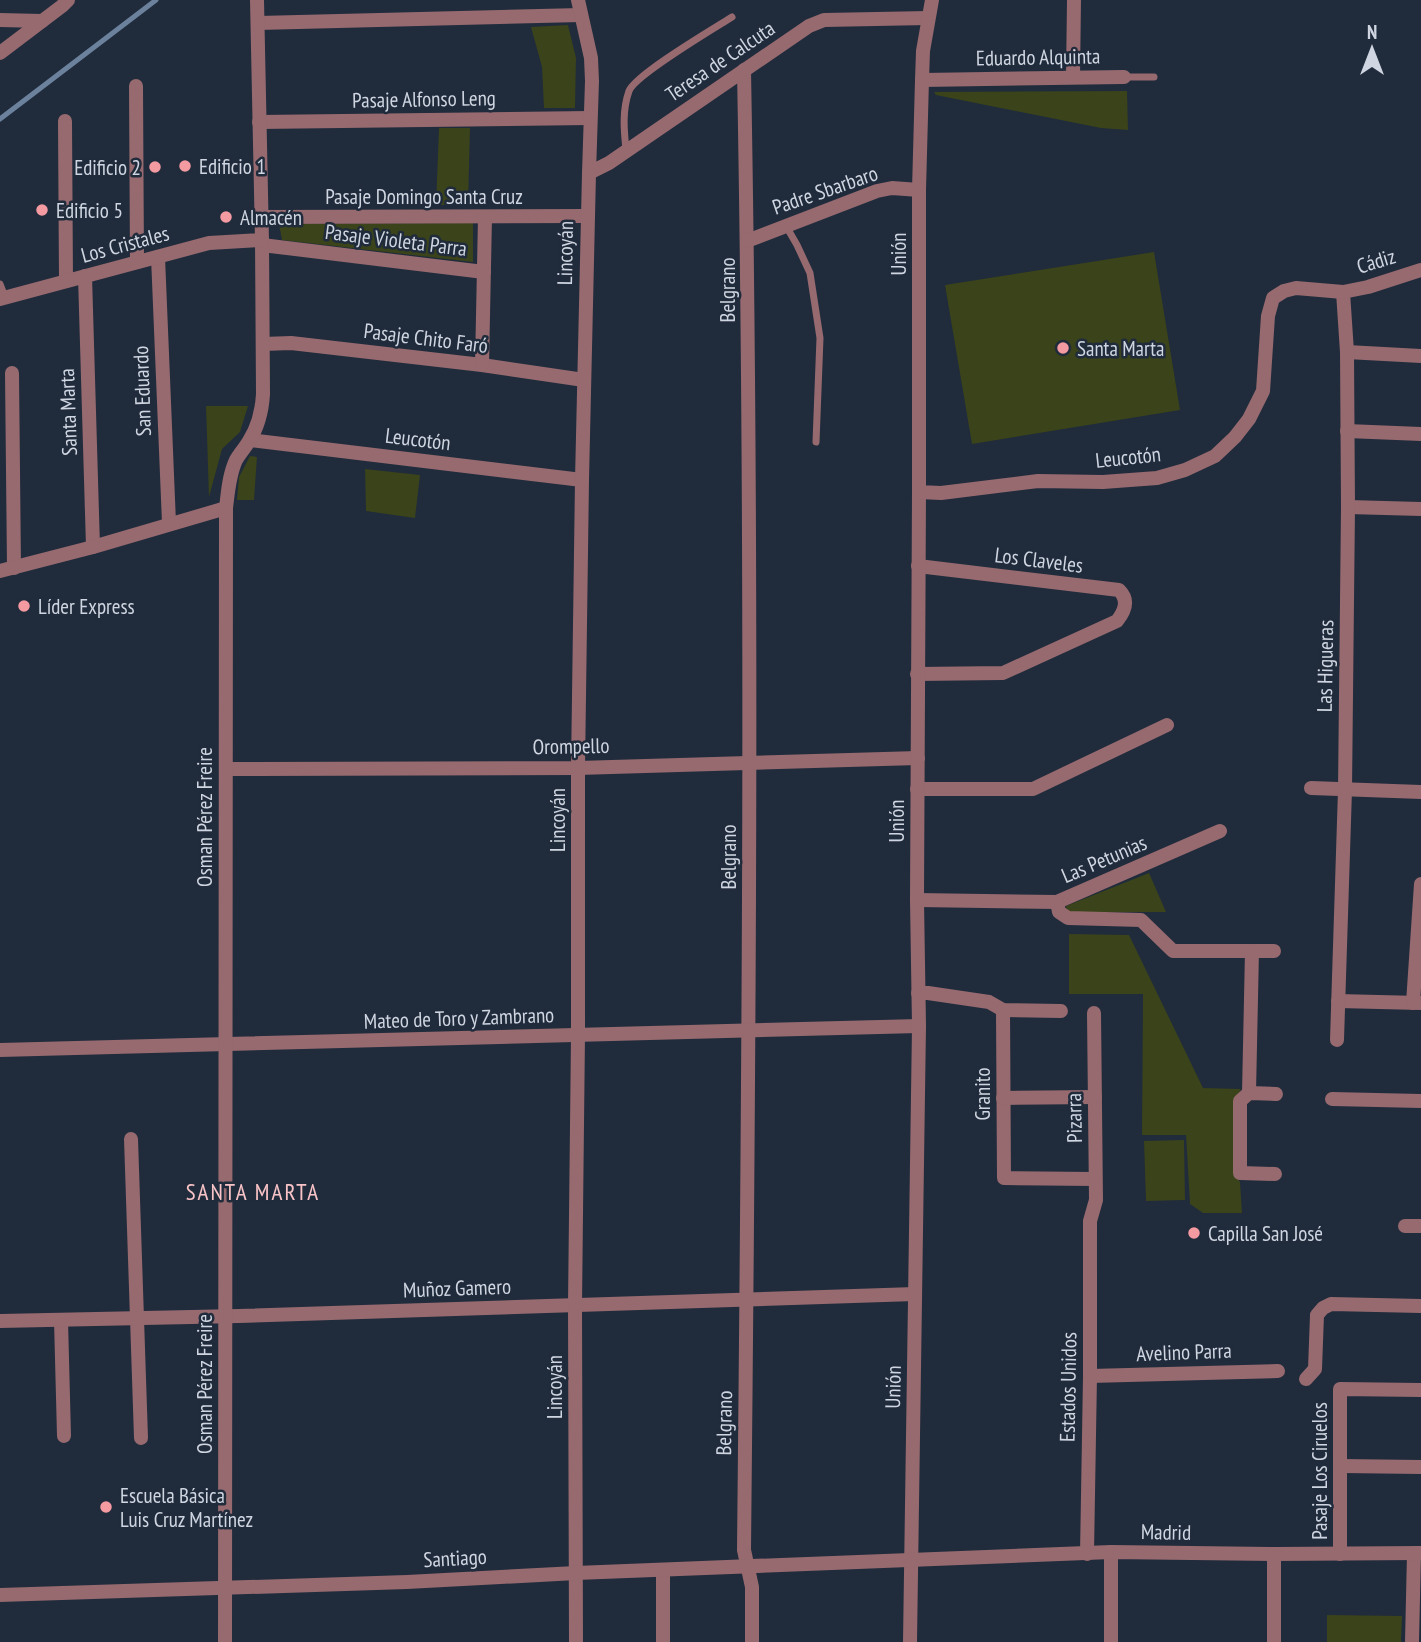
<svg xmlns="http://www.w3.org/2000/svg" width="1421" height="1642" font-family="'PT Sans Narrow',sans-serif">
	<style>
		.green { fill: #3a431a }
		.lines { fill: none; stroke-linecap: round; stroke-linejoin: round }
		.stream { stroke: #6b819c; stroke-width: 5 }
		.service { stroke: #966a6f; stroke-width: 7 }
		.minor { stroke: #966a6f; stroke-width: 14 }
		.tertiary { stroke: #966a6f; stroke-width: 14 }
		.poi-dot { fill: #f49aa1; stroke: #202b3c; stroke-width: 2.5 }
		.labels { text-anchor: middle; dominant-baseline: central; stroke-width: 5; stroke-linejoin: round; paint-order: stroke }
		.street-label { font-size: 21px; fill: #cfd6e1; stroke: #202b3c }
		.poi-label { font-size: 21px; fill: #cfd6e1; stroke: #202b3c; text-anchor: start }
		.neighbourhood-label { font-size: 23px; letter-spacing: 2px; fill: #f9c4c7; stroke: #202b3c }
	</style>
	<rect width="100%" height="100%" fill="#202b3c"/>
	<!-- green -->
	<g class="green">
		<polygon points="568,25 576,58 575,108 544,108 542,67 531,27"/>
		<polygon points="1127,91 1128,130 1101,128 936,95 934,92"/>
		<polygon points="439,128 470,128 468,205 436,205"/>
		<polygon points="473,223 473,262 282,240 279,224"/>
		<polygon points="1154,252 1180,410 972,444 945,285"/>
		<polygon points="206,406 248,406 240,432 222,449 209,497"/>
		<polygon points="250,456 257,457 254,500 237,500 239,477"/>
		<polygon points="365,469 420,475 415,518 366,511"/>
		<polygon points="1149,873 1166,912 1067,912 1066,906"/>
		<polygon points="1069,934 1129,935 1203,1088 1241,1089 1235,1103 1234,1172 1240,1182 1242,1213 1203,1213 1190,1204 1186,1135 1142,1135 1143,994 1069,994"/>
		<polygon points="1184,1140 1185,1200 1146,1201 1144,1141"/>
		<polygon points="1327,1615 1402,1616 1401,1642 1327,1642"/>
	</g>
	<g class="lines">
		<!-- stream -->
		<polyline class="stream" points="0,119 156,0"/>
		<!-- service -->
		<g class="service">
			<polyline points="1124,77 1154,77"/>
			<path d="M 626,150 C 624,130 622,111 629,91 C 635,75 713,29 732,17"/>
			<polyline points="786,226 797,245 810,273 820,338 816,442"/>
			<polyline points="0,284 5,297"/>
		</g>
		<!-- minor -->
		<g class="minor">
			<polyline points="0,20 42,21"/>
			<polyline points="258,23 581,15"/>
			<polyline points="0,53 62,6 68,0"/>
			<path d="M 744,70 C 753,563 749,1056 744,1550 L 752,1587 L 752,1642"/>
			<polyline points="1073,77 1074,0"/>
			<polyline points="922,80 1124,77"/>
			<polyline points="136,86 137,262"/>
			<polyline points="65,121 66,281"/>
			<polyline points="259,122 590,118"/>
			<polyline points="262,217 587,216"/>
			<polyline points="747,241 877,191 892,188 919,190"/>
			<polyline points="262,245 484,272"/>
			<polyline points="158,257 169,523"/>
			<polyline points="85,276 93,547"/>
			<polyline points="263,344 291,343 482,365 584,380"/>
			<polyline points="1347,352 1421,356"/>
			<polyline points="482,365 485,217"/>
			<polyline points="12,373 14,568"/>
			<polyline points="1347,431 1421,434"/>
			<polyline points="250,440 582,480"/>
			<polyline points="1348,507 1421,509"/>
			<polyline points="0,571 93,547 226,508"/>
			<path d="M 917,674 L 1003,673 L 1117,621 C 1125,611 1129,600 1119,590 L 918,566"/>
			<polyline points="226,769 578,768 918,758"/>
			<polyline points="1311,788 1421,792"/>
			<polyline points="917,789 1033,789 1167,725"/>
			<polyline points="917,900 1057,902 1220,831"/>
			<polyline points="1057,902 1059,912 1068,918 1141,920 1173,951 1274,951"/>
			<polyline points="918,993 928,993 989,1002 1003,1010 1061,1011"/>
			<polyline points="1338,1001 1420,1003"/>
			<polyline points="1413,1003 1421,884"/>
			<polyline points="1003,1010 1004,1178 1095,1179"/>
			<polyline points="1337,1040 1345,790 1348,507 1347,352 1343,292"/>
			<polyline points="0,1050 919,1026"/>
			<polyline points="1249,1093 1252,951"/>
			<polyline points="1003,1098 1095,1097"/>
			<polyline points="1332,1099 1421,1101"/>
			<polyline points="131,1139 141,1438"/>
			<polyline points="1275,1174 1240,1173 1240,1101 1249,1093 1276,1094"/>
			<polyline points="1405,1226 1421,1226"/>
			<polyline points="61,1320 64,1436"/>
			<polyline points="0,1321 239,1316 915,1294"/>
			<polyline points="1090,1376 1278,1371"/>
			<polyline points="1306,1379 1315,1369 1317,1315 1323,1308 1331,1304 1421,1306"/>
			<polyline points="1341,1466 1421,1467"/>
			<polyline points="1111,1552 1111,1642"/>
			<polyline points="1087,1554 1090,1376 1090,1221 1096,1200 1094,1013"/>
			<polyline points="1340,1554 1340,1389 1421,1390"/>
			<polyline points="663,1570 663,1642"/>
			<path d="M 225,1642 L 226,508 C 228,492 229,475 236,460 C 240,453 245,448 249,441 C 258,427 262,411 263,394 L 262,240"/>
			<polyline points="576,1642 575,1305 578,1035 578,768 582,480 589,173"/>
			<polyline points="910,1642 919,1026 917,900 919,492"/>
			<polyline points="1412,1642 1414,1553"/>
		</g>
		<!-- tertiary -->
		<g class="tertiary">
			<polyline points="578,0 591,58 592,81 589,173 609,163 809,26 824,20 928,18"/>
			<polyline points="932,0 923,51 922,80 919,190 919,492 941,493 1038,481 1103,482 1157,478 1185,470 1215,456 1235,437 1249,419 1263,391 1268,316 1273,298 1284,291 1296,288 1343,292 1368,287 1421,270"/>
			<polyline points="0,299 209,243 262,240 257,0"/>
			<polyline points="0,1595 407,1582 576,1573 1111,1552 1274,1554 1421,1553"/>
			<polyline points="1274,1642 1274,1554"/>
		</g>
	</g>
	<!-- markers -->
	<g class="poi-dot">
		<circle cx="185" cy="166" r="7"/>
		<circle cx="155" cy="167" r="7"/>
		<circle cx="42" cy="210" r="7"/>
		<circle cx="226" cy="217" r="7"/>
		<circle cx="1063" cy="348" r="7"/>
		<circle cx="24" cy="606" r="7"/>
		<circle cx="1194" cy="1233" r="7"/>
		<circle cx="106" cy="1507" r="7"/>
	</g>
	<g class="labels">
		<!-- street labels -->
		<g class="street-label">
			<text transform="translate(1038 57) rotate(-1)">Eduardo Alquinta</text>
			<text transform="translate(720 61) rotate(-34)">Teresa de Calcuta</text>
			<text transform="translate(424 99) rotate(-1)">Pasaje Alfonso Leng</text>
			<text transform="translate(825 190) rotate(-19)">Padre Sbarbaro</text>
			<text x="424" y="196">Pasaje Domingo Santa Cruz</text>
			<text transform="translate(396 240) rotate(7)">Pasaje Violeta Parra</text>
			<text transform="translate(125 244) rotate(-15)">Los Cristales</text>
			<text transform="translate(565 253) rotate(-89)">Lincoyán</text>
			<text transform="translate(898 254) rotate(-90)">Unión</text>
			<text transform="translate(1376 261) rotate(-17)">Cádiz</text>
			<text transform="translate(727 290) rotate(-90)">Belgrano</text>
			<text transform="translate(426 338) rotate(7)">Pasaje Chito Faró</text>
			<text transform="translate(142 391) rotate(-92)">San Eduardo</text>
			<text transform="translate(68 412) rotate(-92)">Santa Marta</text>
			<text transform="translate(418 439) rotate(7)">Leucotón</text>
			<text transform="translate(1128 457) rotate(-6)">Leucotón</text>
			<text transform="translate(1039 560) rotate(7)">Los Claveles</text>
			<text transform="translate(1325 666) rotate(-89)">Las Higueras</text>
			<text transform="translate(571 746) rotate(-1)">Orompello</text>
			<text transform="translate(204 817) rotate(-90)">Osman Pérez Freire</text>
			<text transform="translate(557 820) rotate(-90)">Lincoyán</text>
			<text transform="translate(896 821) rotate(-90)">Unión</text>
			<text transform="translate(728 857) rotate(-90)">Belgrano</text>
			<text transform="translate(1104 859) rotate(-23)">Las Petunias</text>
			<text transform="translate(459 1018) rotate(-2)">Mateo de Toro y Zambrano</text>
			<text transform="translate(982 1094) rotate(-90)">Granito</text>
			<text transform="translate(1074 1118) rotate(-91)">Pizarra</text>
			<text transform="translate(457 1288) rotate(-2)">Muñoz Gamero</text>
			<text transform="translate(1184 1352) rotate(-2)">Avelino Parra</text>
			<text transform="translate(204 1384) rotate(-90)">Osman Pérez Freire</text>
			<text transform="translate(554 1387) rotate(-90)">Lincoyán</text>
			<text transform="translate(893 1387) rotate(-89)">Unión</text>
			<text transform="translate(1068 1387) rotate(-89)">Estados Unidos</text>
			<text transform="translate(724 1423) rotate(-89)">Belgrano</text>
			<text transform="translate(1319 1471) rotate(-90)">Pasaje Los Ciruelos</text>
			<text transform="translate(1166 1532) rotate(1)">Madrid</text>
			<text transform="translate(455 1558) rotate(-3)">Santiago</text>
		</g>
		<!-- poi labels -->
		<g class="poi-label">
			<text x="199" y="166">Edificio 1</text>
			<text x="141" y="167" text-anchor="end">Edificio 2</text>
			<text x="56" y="210">Edificio 5</text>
			<text x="240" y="217">Almacén</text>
			<text x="1077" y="348">Santa Marta</text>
			<text x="38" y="606">Líder Express</text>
			<text x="1208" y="1233">Capilla San José</text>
			<text x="120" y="1495">Escuela Básica<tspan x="120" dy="24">Luis Cruz Martínez</tspan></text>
		</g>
		<!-- neighbourhood labels -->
		<g class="neighbourhood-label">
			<text x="253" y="1191">SANTA MARTA</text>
		</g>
	</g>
	<!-- north arrow -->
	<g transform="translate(1372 49)" stroke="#202b3c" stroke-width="5" paint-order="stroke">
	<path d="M0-5L12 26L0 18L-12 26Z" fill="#cfd6e1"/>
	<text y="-10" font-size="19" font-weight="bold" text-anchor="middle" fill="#cfd6e1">N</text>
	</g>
</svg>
